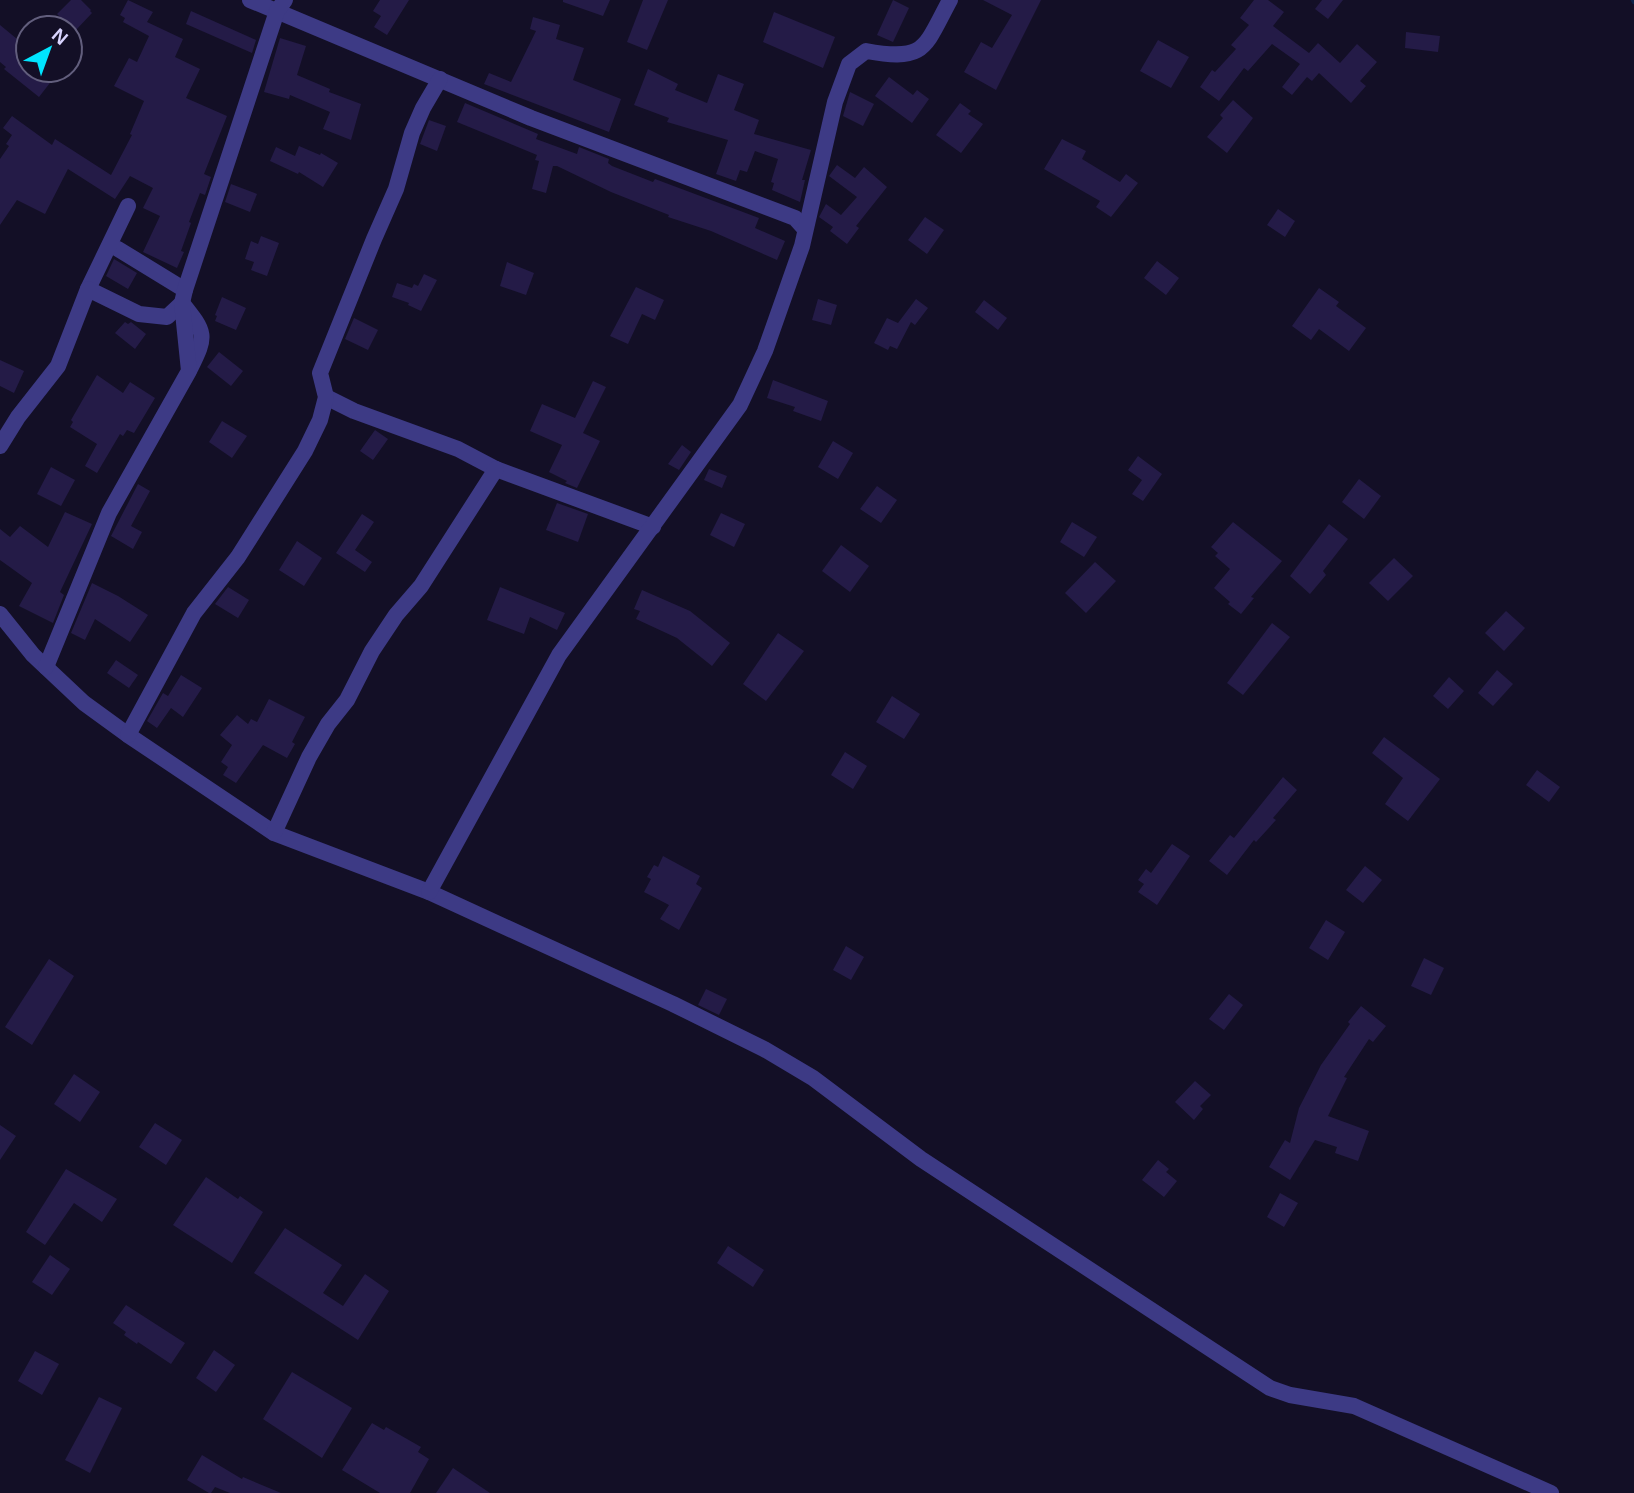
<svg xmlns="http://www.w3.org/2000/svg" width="1634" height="1493" font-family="Helvetica,sans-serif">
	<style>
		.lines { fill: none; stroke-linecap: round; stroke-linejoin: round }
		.stream { stroke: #0c2248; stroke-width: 4.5 }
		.building { fill: #241b47 }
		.street { stroke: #3d3a85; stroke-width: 16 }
	</style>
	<rect width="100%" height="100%" fill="#130f26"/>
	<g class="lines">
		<!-- stream -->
		<polyline class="stream" points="1633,0 1634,2"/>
	</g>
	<!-- building -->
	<g class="building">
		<polygon points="71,0 81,0 91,10 90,11 92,13 75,31 57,14"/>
		<polygon points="128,0 153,12 147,22 183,39 175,57 200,69 186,98 227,116 204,174 211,177 205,195 200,193 189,222 191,223 181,251 184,252 177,268 143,252 160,216 143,208 153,188 130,176 115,199 68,169 45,214 17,200 0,225 0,159 9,146 6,144 12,135 3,128 12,116 52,145 55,139 111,175 132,135 130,134 144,101 114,86 129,58 137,62 149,36 123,22 125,18 120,15"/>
		<polygon points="380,0 409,0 387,35 374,27 381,16 373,11"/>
		<polygon points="563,0 610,0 603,16 563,2"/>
		<polygon points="643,0 668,0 647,50 627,42"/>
		<polygon points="893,0 909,8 893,42 877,35"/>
		<polygon points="983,0 1041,0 996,90 964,72 981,42 992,48 1012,15"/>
		<polygon points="1254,0 1268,0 1284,12 1273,26 1309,53 1318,43 1340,63 1357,44 1377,62 1360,81 1366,86 1351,103 1319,73 1312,81 1307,77 1292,95 1282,87 1300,64 1272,44 1248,71 1244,68 1219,101 1200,87 1212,70 1215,72 1236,49 1231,45 1249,25 1240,18"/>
		<polygon points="1322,0 1343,0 1328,19 1315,9"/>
		<polygon points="191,11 256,40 252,53 186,24"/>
		<polygon points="774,12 835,37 823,68 763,42"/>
		<polygon points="533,17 560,25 556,39 584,48 573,80 621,99 609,132 484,84 489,73 511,82 536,31 530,29"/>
		<polygon points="0,25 28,48 28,70 60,70 39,97 4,69 6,67 0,62"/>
		<polygon points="1406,32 1440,36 1438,52 1405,48"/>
		<polygon points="280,38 306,46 297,75 330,89 329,92 361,104 351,140 323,129 330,112 290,95 289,99 264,92"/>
		<polygon points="1158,40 1189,57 1171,88 1140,71"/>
		<polygon points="648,69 678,84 675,90 707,103 718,74 744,84 734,110 759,120 754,134 811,150 802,180 805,180 800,202 772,190 774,183 771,182 778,159 755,151 747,172 740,170 736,181 716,174 728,140 667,122 669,118 634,105"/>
		<polygon points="889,77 913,95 917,90 929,99 912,123 875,96"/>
		<polygon points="850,92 874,104 863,126 843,116"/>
		<polygon points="1233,100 1253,118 1227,153 1207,137 1223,118 1220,115"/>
		<polygon points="465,103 538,134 536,139 577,154 579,147 609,159 608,163 612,166 653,182 655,179 759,218 755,228 785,241 777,260 711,231 668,217 669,215 611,192 557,166 553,166 546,193 532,189 539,161 535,160 537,155 457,122"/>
		<polygon points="960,103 971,111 968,114 983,124 961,153 936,135"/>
		<polygon points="429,120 446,126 437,151 420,144"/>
		<polygon points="1062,139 1086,151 1082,159 1120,182 1126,174 1138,183 1111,217 1096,207 1100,201 1044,169"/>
		<polygon points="299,146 320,155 321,153 338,163 323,187 299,172 298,174 270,161 276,147 295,156"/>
		<polygon points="837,165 855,178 864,167 887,187 856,226 859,228 847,244 830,231 833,227 819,217 826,204 841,215 857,197 829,176"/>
		<polygon points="231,184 257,194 250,212 225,202"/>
		<polygon points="1278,209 1295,221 1285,237 1267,225"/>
		<polygon points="925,217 944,230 927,254 908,240"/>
		<polygon points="261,236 279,243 267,276 251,270 254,262 245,259 251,241 258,244"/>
		<polygon points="114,259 137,273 128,289 106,276"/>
		<polygon points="1157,261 1179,278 1166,295 1144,278"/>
		<polygon points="507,262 534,273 526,295 500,286"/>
		<polygon points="424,274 437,280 421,311 408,305 409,303 392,297 397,283 412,288 414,284 418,286"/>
		<polygon points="636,287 664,300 655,320 642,314 628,344 610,336"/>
		<polygon points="1319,288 1339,302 1336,306 1366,328 1349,351 1319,329 1311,340 1292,326"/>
		<polygon points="222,297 246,308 236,330 215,321 217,316 215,315"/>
		<polygon points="818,299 837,305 831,325 812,320"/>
		<polygon points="916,299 928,308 915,325 911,322 897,349 890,346 888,350 874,343 887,318 898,323"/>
		<polygon points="984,300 1007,318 998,330 975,312"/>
		<polygon points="354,318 378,330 368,350 345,339"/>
		<polygon points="125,322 128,324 131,322 146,334 135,349 115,333"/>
		<polygon points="219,352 243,371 231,386 207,367"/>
		<polygon points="0,360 24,371 14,393 0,386"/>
		<polygon points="97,375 123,393 130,382 155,398 134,433 127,430 123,436 120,434 97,473 85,466 97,444 70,427 73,422 71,420"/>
		<polygon points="773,380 828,401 821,421 793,411 795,407 767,398"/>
		<polygon points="593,381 606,387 583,433 600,441 577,488 565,483 567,481 549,472 562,445 530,431 542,404 575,418"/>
		<polygon points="222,421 247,436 232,458 209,442"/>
		<polygon points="375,430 388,439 373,460 360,451"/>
		<polygon points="833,441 853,453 838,479 818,467"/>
		<polygon points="682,445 691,452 679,470 668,464"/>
		<polygon points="1138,456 1162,474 1143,501 1132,494 1142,480 1128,470"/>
		<polygon points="51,467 75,480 61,506 37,494"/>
		<polygon points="709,469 727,476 722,488 704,480"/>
		<polygon points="1359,479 1381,496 1364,519 1342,502"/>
		<polygon points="138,484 150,491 131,526 142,532 133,549 111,536"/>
		<polygon points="877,486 897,500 881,523 860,509"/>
		<polygon points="557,503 588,514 578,542 546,530"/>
		<polygon points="65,512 92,524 60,592 64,595 53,623 19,606 32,583 0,560 0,529 10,537 20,526 48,547"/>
		<polygon points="721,513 745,524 734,547 710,535"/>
		<polygon points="362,514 374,522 355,550 372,562 365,572 336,553"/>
		<polygon points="1072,522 1097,537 1084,557 1060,542"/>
		<polygon points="1233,522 1282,561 1251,597 1254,598 1241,614 1228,604 1230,602 1214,588 1230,569 1215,556 1218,553 1211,547"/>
		<polygon points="1329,524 1348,539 1323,571 1326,575 1310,594 1290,576"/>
		<polygon points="297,541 322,558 304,586 279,570"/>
		<polygon points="841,545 869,566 850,592 822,571"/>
		<polygon points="1394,558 1413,576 1388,601 1369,583"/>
		<polygon points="1095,562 1116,581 1086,613 1065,593"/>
		<polygon points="92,583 118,596 148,615 130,642 95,619 85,640 71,633"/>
		<polygon points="228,587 249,600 238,618 215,604"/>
		<polygon points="500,587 565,613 557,630 530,617 524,634 487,620"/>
		<polygon points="642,590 690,611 730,643 712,666 677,638 636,619 640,611 634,609"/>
		<polygon points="1506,611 1525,628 1504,651 1485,633"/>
		<polygon points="1272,623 1290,637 1243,695 1227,683"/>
		<polygon points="778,633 804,651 766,701 743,684"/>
		<polygon points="116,660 138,675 129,688 107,673"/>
		<polygon points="1497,670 1513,684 1493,706 1478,693"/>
		<polygon points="181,675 202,688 183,717 171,708 157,728 147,721 163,693 168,696"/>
		<polygon points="1449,677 1464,691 1448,709 1433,696"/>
		<polygon points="892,696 920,714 904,739 876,722"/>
		<polygon points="269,699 305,717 292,742 295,744 287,758 263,745 236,783 223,775 228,767 221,762 232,745 220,735 237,715 248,724 251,719 257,722"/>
		<polygon points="1384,737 1440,779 1408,821 1385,804 1403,778 1372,753"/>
		<polygon points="845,752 867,766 853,789 831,775"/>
		<polygon points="1537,770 1560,787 1549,802 1526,785"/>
		<polygon points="1283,777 1297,790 1273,818 1276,820 1256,842 1254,840 1227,875 1209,861 1230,835 1234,838"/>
		<polygon points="1172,844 1190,856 1157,905 1138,892 1144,884 1138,880 1146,869 1151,873"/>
		<polygon points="663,856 700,876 696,884 702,888 679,930 660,919 669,905 644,892 651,879 647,877 654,865 658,867"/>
		<polygon points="1365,866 1382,880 1363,903 1346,890"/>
		<polygon points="1326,920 1345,932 1328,960 1309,948"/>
		<polygon points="846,946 864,957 851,980 833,970"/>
		<polygon points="1424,958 1444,968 1431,995 1411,986"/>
		<polygon points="49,959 74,976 32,1045 5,1027"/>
		<polygon points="706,989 727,999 719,1015 698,1005"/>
		<polygon points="1229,994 1243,1005 1224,1030 1209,1019"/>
		<polygon points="1361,1006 1386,1026 1373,1042 1369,1039 1344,1077 1347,1078 1328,1116 1369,1131 1358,1161 1335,1153 1337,1147 1315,1140 1290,1180 1269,1167 1285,1140 1290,1143 1299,1108 1321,1065 1350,1024 1348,1022"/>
		<polygon points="74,1074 100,1092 80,1122 54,1104"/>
		<polygon points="1195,1081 1211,1095 1200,1106 1203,1109 1194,1120 1175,1102"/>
		<polygon points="155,1123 182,1140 166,1165 139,1147"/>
		<polygon points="0,1125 16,1136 0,1160"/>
		<polygon points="1158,1160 1169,1169 1166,1172 1177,1181 1164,1197 1142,1180"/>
		<polygon points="66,1169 117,1199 102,1222 74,1203 45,1245 26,1232"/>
		<polygon points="206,1177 238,1199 240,1196 263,1212 232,1263 173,1225"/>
		<polygon points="1280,1193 1298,1203 1284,1227 1267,1217"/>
		<polygon points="285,1228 342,1265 323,1293 343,1306 365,1274 389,1291 358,1340 254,1273"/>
		<polygon points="728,1246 764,1270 753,1287 717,1263"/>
		<polygon points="50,1255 70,1269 52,1295 32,1282"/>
		<polygon points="126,1305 185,1343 171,1364 138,1342 137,1344 124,1335 126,1332 113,1323"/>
		<polygon points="214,1350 235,1365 216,1392 196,1378"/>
		<polygon points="35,1351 59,1364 42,1395 18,1381"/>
		<polygon points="292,1372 352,1408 322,1458 263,1419"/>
		<polygon points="99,1397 122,1408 90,1473 65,1460"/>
		<polygon points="372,1423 384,1430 386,1427 421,1447 418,1452 429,1459 410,1493 380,1493 342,1470"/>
		<polygon points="202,1455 242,1479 243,1477 281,1493 230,1493 215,1487 211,1493 209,1493 187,1480"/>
		<polygon points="453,1468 490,1493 436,1493"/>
	</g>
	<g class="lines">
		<!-- street -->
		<g class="street">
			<polyline points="250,0 531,118 795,218 805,229"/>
			<polyline points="118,249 185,290"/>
			<polyline points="88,289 128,206"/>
			<polyline points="326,397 354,411 458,449 496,469 653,527"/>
			<path d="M 0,446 L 18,417 L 58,366 L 88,289 L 139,314 L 167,317 L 182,303 C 206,333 207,335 190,369"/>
			<polyline points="0,614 33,655 84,703 128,735 274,833 429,892 673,1004 764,1049 813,1078 921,1159 1270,1388 1290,1395 1354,1406 1551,1493"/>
			<polyline points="46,667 109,513 189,371 182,303 185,290 277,11 285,0"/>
			<polyline points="128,735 194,613 238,557 305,451 320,420 326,397 320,373 374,239 396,189 412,133 423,108 440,79"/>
			<polyline points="274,833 309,757 328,724 347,700 372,651 396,615 421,586 496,469"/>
			<path d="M 429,892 L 559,655 L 740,405 L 765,351 L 802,246 L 835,102 L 849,64 L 866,51 C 926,62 924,48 950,0"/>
		</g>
	</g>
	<!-- north arrow -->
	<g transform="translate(49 49) rotate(41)"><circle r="33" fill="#130f26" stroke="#625e7d" stroke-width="2"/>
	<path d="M0-5L12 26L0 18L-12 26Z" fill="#00e5ff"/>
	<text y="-10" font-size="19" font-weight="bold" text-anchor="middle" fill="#d9d4ff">N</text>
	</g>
</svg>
